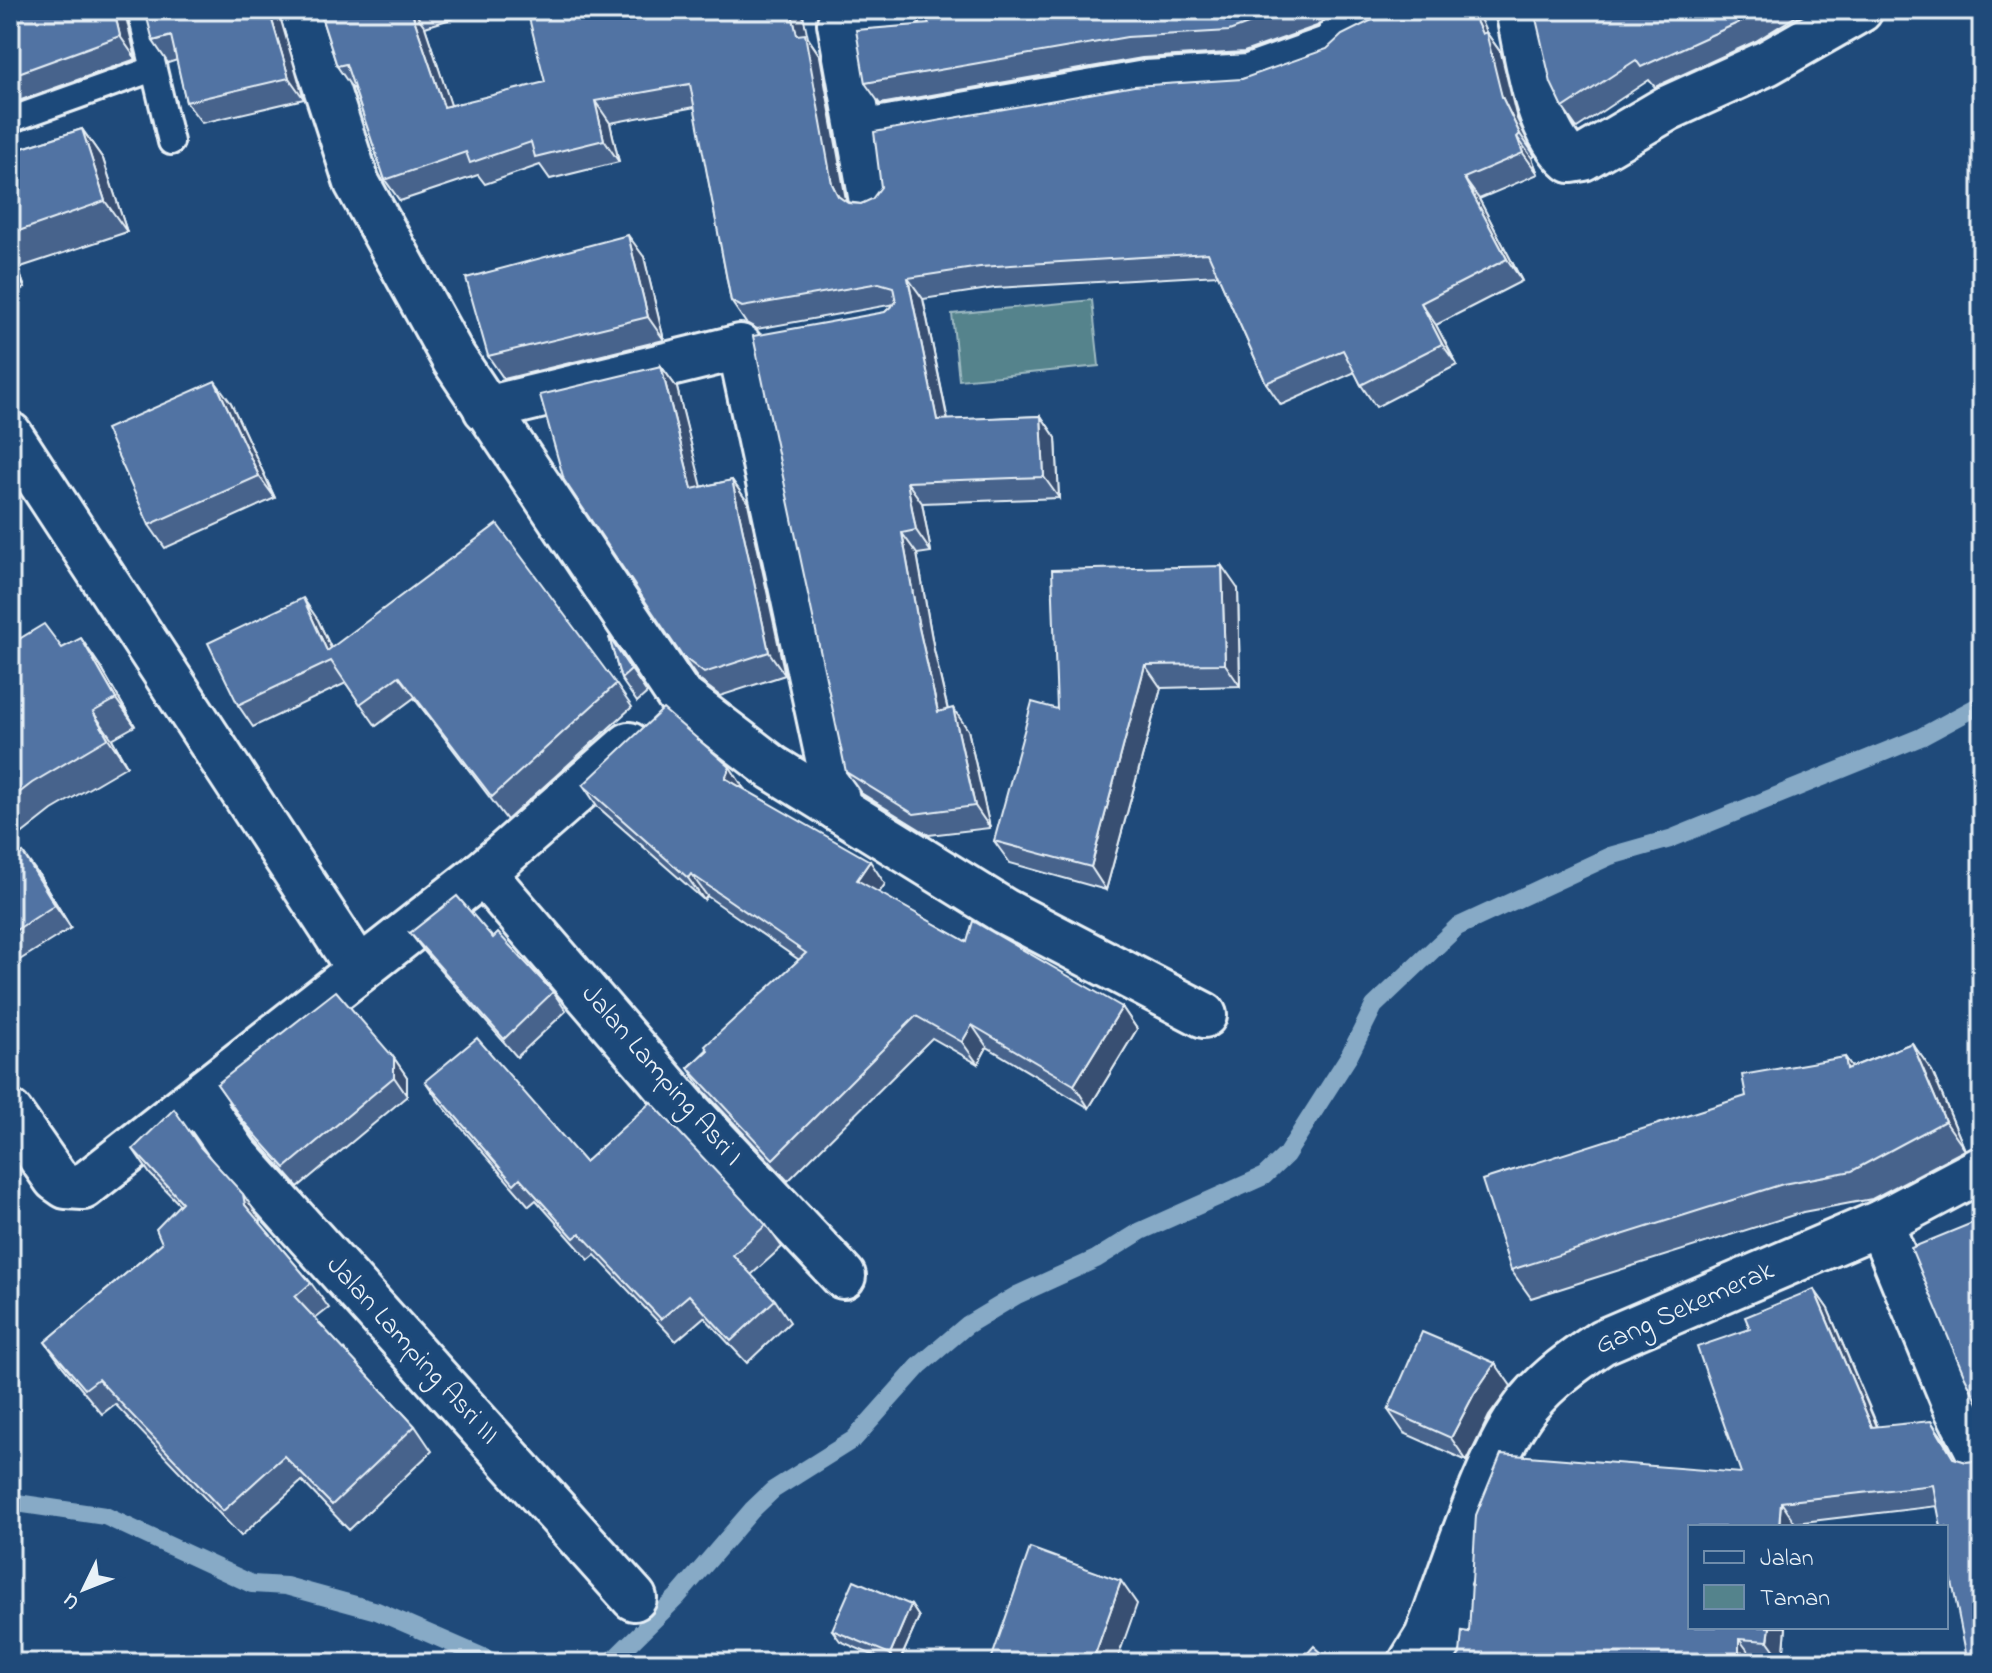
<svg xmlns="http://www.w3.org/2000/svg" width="1992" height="1673" font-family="'Indie Flower',sans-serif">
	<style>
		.park { fill: #54838c; stroke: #9ebac2; stroke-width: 2 }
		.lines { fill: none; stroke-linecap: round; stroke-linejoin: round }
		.stream { stroke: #87aac6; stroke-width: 18 }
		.service-casing { stroke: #e8f1f8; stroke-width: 30 }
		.minor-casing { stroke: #e8f1f8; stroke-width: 50 }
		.service { stroke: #1f4a7a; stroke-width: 24 }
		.minor { stroke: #1f4a7a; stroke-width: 44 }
		.wall { fill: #46638c; stroke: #e8f1f8; stroke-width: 2 }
		.shaded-wall { fill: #395072; stroke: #e8f1f8; stroke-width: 2 }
		.building { fill: #5173a3; stroke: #e8f1f8; stroke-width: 2 }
		.labels { text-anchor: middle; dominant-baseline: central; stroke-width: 7; stroke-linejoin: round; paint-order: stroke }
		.street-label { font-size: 28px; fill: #e8f1f8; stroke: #1f4a7a }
	</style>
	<rect width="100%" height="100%" fill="#1f4a7a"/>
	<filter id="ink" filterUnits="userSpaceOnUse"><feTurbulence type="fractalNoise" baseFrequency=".0125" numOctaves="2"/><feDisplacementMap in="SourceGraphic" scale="16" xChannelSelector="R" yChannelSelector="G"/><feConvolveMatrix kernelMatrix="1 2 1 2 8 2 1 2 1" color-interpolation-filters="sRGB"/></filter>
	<g filter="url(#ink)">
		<!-- park -->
		<polygon class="park" points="1092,300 1099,366 959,380 952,314"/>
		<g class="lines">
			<!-- stream -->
			<g class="stream">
				<polyline points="10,1502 105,1516 252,1584 286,1586 377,1611 497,1663"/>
				<polyline points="610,1663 678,1596 752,1510 773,1490 854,1439 919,1366 967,1325 1017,1295 1096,1259 1141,1231 1264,1176 1286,1155 1349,1056 1374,1006 1457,927 1610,856 1670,839 1921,737 1982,704"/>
			</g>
			<!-- service casing -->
			<g class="service-casing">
				<g id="service">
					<polyline points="140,10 171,142"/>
					<polyline points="10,120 153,69"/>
				</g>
			</g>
			<!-- minor casing -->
			<g class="minor-casing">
				<g id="minor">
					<polyline points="301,10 357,183 454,359 679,696 773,768 1004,911 1204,1015"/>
					<path d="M 1518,10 C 1528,55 1535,130 1571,160 L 1583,158 L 1668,108 L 1767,63 L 1860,10"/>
					<polyline points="860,133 1146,83 1249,77 1333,47 1340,37 1395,10"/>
					<polyline points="872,201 840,23 900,10"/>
					<polyline points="486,409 740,347 839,809"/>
					<polyline points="10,435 359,969"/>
					<polyline points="483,873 687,1110 843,1276"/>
					<polyline points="197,1099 236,1155 634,1598"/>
					<polyline points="10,1113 56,1179 66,1186 83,1187 483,873 629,745"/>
					<polyline points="1880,1223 1956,1407 1982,1458"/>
					<polyline points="1451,1596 1452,1663"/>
					<path d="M 1411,1663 L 1427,1637 C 1454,1569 1484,1461 1527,1405 C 1548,1379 1575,1360 1602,1342 L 1880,1223 L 1982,1169"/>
				</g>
			</g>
			<!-- service -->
			<use href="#service" class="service"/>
			<!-- minor -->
			<use href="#minor" class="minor"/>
		</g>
		<!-- wall -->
		<g class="wall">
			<polygon points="10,10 121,10 126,17 136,59 10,104"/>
			<polygon points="278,10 304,99 202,123 186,102 177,60 168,63 153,41"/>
			<polygon points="319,10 480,10 425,27 451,106 808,38 820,56 847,202 861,204 1242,79 1486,32 1501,53 1517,119 1535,156 1532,158 1538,174 1479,199 1522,281 1436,325 1457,365 1376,407 1361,385 1355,372 1281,405 1266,383 1218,275 995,288 923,299 948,420 1041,416 1056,438 1059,498 922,503 931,552 917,554 934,650 948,710 968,730 990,828 929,835 861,793 846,772 885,312 894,304 757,329 746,323 731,301 695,107 610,123 619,162 550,179 540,165 485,184 478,175 400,201 385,180 354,88 352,88 337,66"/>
			<polygon points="924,10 1339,10 1329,15 1317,26 1244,52 1142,58 880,104 865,83 929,24"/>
			<polygon points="1534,10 1806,10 1756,41 1655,87 1649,80 1577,128 1563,108"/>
			<polygon points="82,129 103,159 127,232 18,268 25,288 10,293 10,152"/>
			<polygon points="644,257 664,340 504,379 488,356"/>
			<polygon points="661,366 677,388 701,487 732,480 748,503 785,675 720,696 698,679 682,656"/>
			<polygon points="231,403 275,498 165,548 149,525"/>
			<polygon points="1238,589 1240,686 1161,688 1106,890 1010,863 994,841 1057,709"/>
			<polygon points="318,620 331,648 616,684 632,707 507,820 414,698 376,726 346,683 253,727 238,705"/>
			<polygon points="10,632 16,640 62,648 100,666 135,726 112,739 127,766 52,810 10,843"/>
			<polygon points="609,637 647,693 637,702 621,679"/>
			<polygon points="583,785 745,790 885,884 879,893 967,942 1122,1007 1137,1029 1089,1108 987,1047 978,1064 932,1038 788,1181 703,1090 688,1068 799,960 707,896 704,900 598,807"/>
			<polygon points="10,861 39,875 71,928 10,966"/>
			<polygon points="410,933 553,992 566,1011 517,1057 424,951"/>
			<polygon points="1912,1043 1932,1071 1965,1150 1872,1199 1803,1212 1531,1298 1511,1270 1746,1096 1845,1057 1852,1067"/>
			<polygon points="394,1058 407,1077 407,1096 298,1187 256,1139 217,1084"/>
			<polygon points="425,1081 585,1162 766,1225 782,1247 751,1275 775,1300 790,1322 747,1363 704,1317 676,1341 595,1255 589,1260 536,1200 529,1206 440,1103"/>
			<polygon points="200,1147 260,1219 261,1224 311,1283 329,1308 315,1319 415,1426 432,1451 349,1530 302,1481 241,1536 115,1404 102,1414 63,1367 45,1342 162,1243 180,1205 150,1174 133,1149"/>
			<polygon points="1814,1289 1828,1309 1878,1427 1945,1441 1956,1459 1966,1462 1976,1461 1982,1469 1982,1663 1937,1506 1795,1523 1690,1627 1786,1627 1783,1662 1754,1659 1754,1663 1455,1663 1469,1632 1741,1473 1750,1329"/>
			<polygon points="1511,1386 1489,1416 1467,1461 1404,1433 1388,1410"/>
			<polygon points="911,1605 919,1617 899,1663 891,1663 840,1641 832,1630"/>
		</g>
		<!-- shaded-wall -->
		<g class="shaded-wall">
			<polygon points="114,10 121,10 126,17 136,59 120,36"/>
			<polygon points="269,10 278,10 304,99 289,78"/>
			<polygon points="411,10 413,10 425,27 459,129 444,107"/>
			<polygon points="791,10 802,10 808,38 820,56 847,205 838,196 832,184"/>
			<polygon points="1471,10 1476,10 1486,32 1501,53 1517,119 1535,156 1520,134 1502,97 1482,34"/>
			<polygon points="595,101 610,123 619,162 604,140"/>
			<polygon points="82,129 103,159 127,232 105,201"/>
			<polygon points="1517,137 1532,158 1538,174 1523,153"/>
			<polygon points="1464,178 1479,199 1522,281 1507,259"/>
			<polygon points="628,235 644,257 664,340 648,317"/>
			<polygon points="10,257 18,268 25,288 10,267"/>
			<polygon points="908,278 923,299 952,442 937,420"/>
			<polygon points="1421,303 1436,325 1457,365 1442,344"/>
			<polygon points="661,366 677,388 708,511 692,489"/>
			<polygon points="215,381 231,403 275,498 259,476"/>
			<polygon points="1041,416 1056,438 1059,498 1044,477"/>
			<polygon points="732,480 748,503 785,675 769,652"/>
			<polygon points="907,482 922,503 931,552 916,530"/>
			<polygon points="902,533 917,554 934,650 953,733 938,712 919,628"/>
			<polygon points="1222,566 1238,589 1240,686 1225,664"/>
			<polygon points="303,598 318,620 343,674 327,651"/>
			<polygon points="81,638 100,666 135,726 116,699"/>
			<polygon points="1145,665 1161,688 1106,890 1091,867"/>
			<polygon points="953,708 968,730 990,828 975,806"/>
			<polygon points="93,712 112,739 127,766 108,738"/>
			<polygon points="730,767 745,790 725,778"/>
			<polygon points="23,853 39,875 71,928 55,905"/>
			<polygon points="870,861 885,884 872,902 857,880"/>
			<polygon points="691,874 707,896 704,900 688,878"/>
			<polygon points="1122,1007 1137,1029 1089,1108 1074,1085"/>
			<polygon points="972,1025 987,1047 978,1064 962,1042"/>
			<polygon points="1912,1043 1932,1071 1965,1150 1945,1121"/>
			<polygon points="1845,1057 1865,1085 1847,1069"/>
			<polygon points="394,1058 407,1077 407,1096 394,1077"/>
			<polygon points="243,1194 260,1219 262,1230 245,1205"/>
			<polygon points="1814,1289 1828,1309 1886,1448 1872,1427"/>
			<polygon points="1495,1363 1511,1386 1489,1416 1467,1461 1451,1438 1474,1394"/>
			<polygon points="1931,1421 1945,1441 1968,1478 1953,1458"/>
			<polygon points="1976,1461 1982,1469 1982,1487"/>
			<polygon points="1781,1502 1795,1523 1795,1527 1779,1527"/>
			<polygon points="1121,1581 1137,1604 1116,1663 1092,1663"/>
			<polygon points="911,1605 919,1617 899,1663 896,1663 890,1654"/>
			<polygon points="1770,1627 1786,1627 1783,1662 1768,1641"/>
			<polygon points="1739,1639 1754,1659 1754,1663 1739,1663"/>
		</g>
		<!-- building -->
		<g class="building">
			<polygon points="10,10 114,10 120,36 10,76"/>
			<polygon points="145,10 269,10 289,78 186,102 171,36 153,41"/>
			<polygon points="319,10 411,10 444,107 545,82 527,10 791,10 797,35 805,34 832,184 838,196 848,203 861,204 872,199 881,187 874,132 1134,86 1242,79 1327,49 1342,35 1392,10 1471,10 1482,34 1486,32 1502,97 1520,134 1517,137 1523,153 1464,178 1507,259 1421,303 1442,344 1361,385 1343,350 1266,383 1208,253 980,267 908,278 937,420 1041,416 1044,477 907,482 916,530 902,533 919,628 938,712 953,708 975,806 914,814 846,772 753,336 885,312 896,302 893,287 879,283 742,307 731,301 690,84 595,101 604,140 535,157 531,142 470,163 466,152 385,180 346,64 337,66"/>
			<polygon points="924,10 1287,10 1229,31 1127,37 865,83 856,30 929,24"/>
			<polygon points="1534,10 1759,10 1742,21 1641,67 1636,60 1563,108 1551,83"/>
			<polygon points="82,129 105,201 10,234 10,152"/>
			<polygon points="628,235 648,317 488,356 466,278"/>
			<polygon points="661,366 692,489 732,480 769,652 704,673 682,656 564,480 540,395"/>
			<polygon points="215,381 259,476 149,525 106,429"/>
			<polygon points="497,524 616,684 492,797 399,676 360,704 331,661 238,705 208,643 303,598 327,651"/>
			<polygon points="1222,566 1225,664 1145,665 1091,867 994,841 1032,702 1057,709 1052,570"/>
			<polygon points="44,624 62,648 81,638 116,699 93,712 108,738 32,783 10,800 10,635 14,642"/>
			<polygon points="609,637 631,670 621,679"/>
			<polygon points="663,709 730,767 725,778 870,861 857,880 967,942 973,921 1122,1007 1074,1085 972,1025 962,1042 916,1016 773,1159 688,1068 708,1050 705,1046 806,953 691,874 688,878 583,785"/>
			<polygon points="23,853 55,905 10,934 10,861"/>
			<polygon points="457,896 493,938 498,933 553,992 504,1039 410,933"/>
			<polygon points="336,991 394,1058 394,1077 285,1168 243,1121 217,1084"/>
			<polygon points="477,1038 585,1162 651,1102 766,1225 733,1255 775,1300 731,1341 689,1295 661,1319 580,1233 574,1238 520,1178 514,1184 425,1081"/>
			<polygon points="1912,1043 1945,1121 1852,1171 1783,1184 1511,1270 1482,1180 1746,1096 1742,1075 1845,1057 1847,1069"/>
			<polygon points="174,1109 200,1147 243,1194 245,1205 311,1283 295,1297 415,1426 332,1505 284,1456 223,1511 98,1379 85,1389 45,1342 162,1243 156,1229 182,1202 133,1149"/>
			<polygon points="1982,1219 1982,1411 1964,1375 1911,1248"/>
			<polygon points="1814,1289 1872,1427 1931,1421 1953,1458 1966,1462 1976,1461 1982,1487 1982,1663 1968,1663 1946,1551 1946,1527 1941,1527 1933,1485 1781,1502 1779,1527 1690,1527 1690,1627 1770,1627 1768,1641 1739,1639 1739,1663 1455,1663 1455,1660 1460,1654 1462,1631 1469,1632 1476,1515 1501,1454 1741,1473 1697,1347 1750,1329 1745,1317"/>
			<polygon points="1422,1332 1495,1363 1474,1394 1451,1438 1388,1410"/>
			<polygon points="1030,1548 1121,1581 1092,1663 990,1663"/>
			<polygon points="854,1580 911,1605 890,1654 832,1630"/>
			<polygon points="1314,1646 1333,1663 1299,1663"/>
		</g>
	</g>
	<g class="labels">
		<!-- street labels -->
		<g class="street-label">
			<text transform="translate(661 1076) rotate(49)">Jalan Lamping Asri I</text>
			<text transform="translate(1685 1309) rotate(-24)">Gang Sekemerak</text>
			<text transform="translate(412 1351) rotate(48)">Jalan Lamping Asri III</text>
		</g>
	</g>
	<!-- margin -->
	<rect width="1992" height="1673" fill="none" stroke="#1f4a7a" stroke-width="40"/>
	<rect x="20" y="20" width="1952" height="1633" fill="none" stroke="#e8f1f8" stroke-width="3" filter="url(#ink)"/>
	<!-- legend -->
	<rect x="1688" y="1525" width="260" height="104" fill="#1f4a7a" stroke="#6f8dac" stroke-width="2"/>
	<rect x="1704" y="1551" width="40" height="12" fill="#1f4a7a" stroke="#6f8dac" stroke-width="2"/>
	<text x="1760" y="1565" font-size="24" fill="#e8f1f8">Jalan</text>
	<rect x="1704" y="1585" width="40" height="24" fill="#54838c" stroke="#6f8dac" stroke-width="2"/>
	<text x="1760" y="1605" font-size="24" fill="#e8f1f8">Taman</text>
	<!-- north arrow -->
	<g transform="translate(84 1589) rotate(227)" stroke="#1f4a7a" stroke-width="6" paint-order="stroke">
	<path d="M0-6L14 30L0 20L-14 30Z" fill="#e8f1f8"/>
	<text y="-12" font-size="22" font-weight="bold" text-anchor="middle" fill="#e8f1f8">U</text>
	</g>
</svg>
